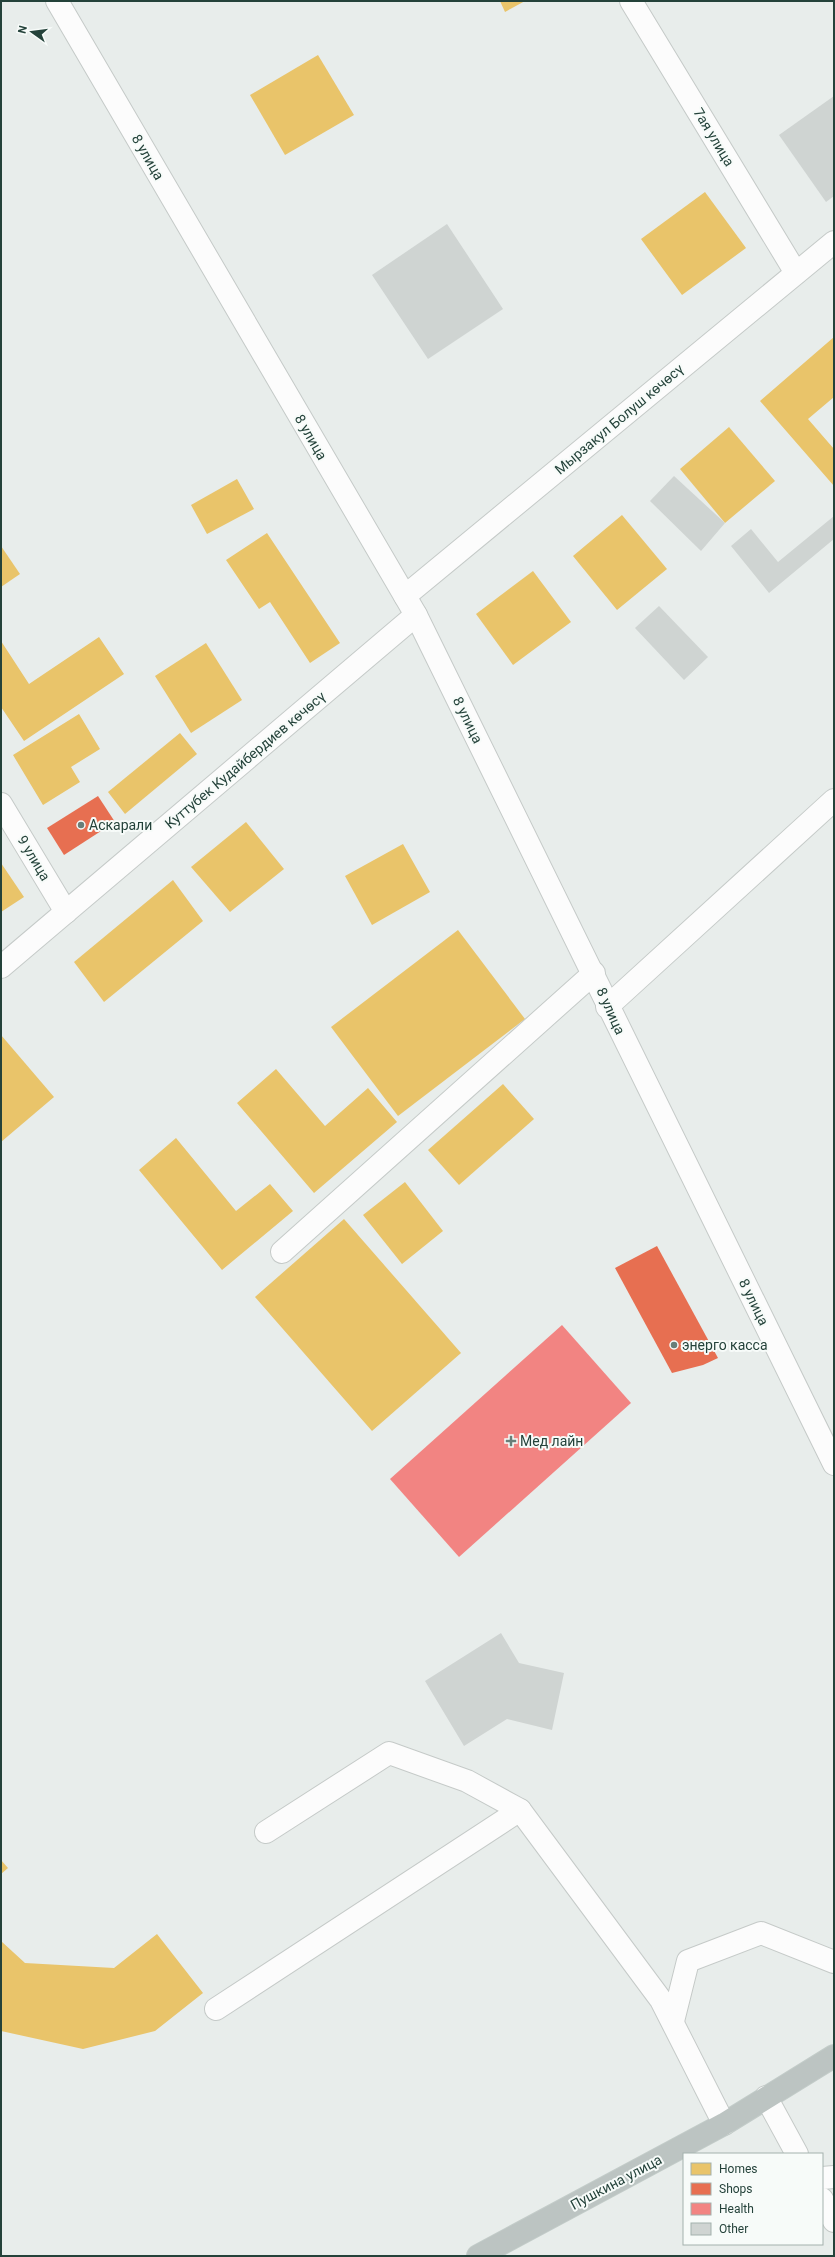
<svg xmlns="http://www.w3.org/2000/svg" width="835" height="2257" font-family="Roboto,sans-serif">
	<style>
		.homes { fill: #e9c46a }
		.shops { fill: #e76f51 }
		.health { fill: #f28482 }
		.building { fill: #cfd4d2 }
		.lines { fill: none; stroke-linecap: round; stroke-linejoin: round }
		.minor-casing { stroke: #c5cac8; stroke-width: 24 }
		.highway-casing { stroke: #c3ccc9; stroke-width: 24 }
		.minor { stroke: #fcfcfc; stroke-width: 22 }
		.highway { stroke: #bcc4c2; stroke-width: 22 }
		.poi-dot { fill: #697e78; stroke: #f7fbf9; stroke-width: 1.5 }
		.labels { text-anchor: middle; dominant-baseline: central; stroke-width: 4; stroke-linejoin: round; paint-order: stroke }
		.street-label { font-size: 14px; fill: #24423a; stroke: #f7fbf9 }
		.poi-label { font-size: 14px; fill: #24423a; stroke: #f7fbf9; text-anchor: start }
	</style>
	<rect width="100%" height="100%" fill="#e8edeb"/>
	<!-- homes -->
	<g class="homes">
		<polygon points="500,1 525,1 505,12"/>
		<polygon points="318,55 354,115 285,155 250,95"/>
		<polygon points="705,192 746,248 682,295 641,239"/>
		<polygon points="834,337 834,397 808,419 834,449 834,486 760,401"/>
		<polygon points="729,427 775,481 725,523 680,469"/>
		<polygon points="237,479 254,509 207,534 191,505"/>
		<polygon points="622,515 667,569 617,610 573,556"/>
		<polygon points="267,533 340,643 310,663 270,602 259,609 226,560"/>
		<polygon points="1,546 20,574 1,587"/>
		<polygon points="533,571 571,622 513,665 476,614"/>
		<polygon points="99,637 124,674 24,741 1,707 1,641 29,684"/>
		<polygon points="206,643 242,700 191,733 155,676"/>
		<polygon points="79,714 100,749 71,767 80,782 43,805 13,755"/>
		<polygon points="180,733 197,754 125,814 108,792"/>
		<polygon points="246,822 284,869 230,912 191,867"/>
		<polygon points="403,844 430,892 372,925 345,876"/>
		<polygon points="1,863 24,897 1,912"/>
		<polygon points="173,880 203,921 104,1002 74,962"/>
		<polygon points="458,930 525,1019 398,1116 331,1027"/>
		<polygon points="1,1035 54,1097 1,1142"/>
		<polygon points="276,1069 325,1126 368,1088 397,1122 314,1193 237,1103"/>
		<polygon points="503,1084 534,1119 459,1185 428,1150"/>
		<polygon points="176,1138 236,1211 270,1184 293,1211 222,1270 139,1170"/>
		<polygon points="405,1182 443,1231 402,1264 363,1215"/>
		<polygon points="344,1219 461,1353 372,1431 255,1297"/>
		<polygon points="1,1860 8,1868 1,1874"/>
		<polygon points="157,1934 203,1993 155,2031 83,2049 1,2031 1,1941 25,1963 114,1968"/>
	</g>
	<!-- shops -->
	<g class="shops">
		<polygon points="98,796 115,822 64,855 47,828"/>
		<polygon points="657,1246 718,1358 703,1365 672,1373 615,1268"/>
	</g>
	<!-- health -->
	<polygon class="health" points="562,1325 631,1403 459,1557 390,1479"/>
	<!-- building -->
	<g class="building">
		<polygon points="834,96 834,196 826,202 779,135"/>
		<polygon points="447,224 503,309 428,359 372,275"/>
		<polygon points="674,476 725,523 701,551 650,501"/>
		<polygon points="834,516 834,539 769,593 731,546 751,529 778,562"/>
		<polygon points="659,606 708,657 684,680 635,628"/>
		<polygon points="501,1633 519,1663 564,1673 552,1730 507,1719 464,1746 425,1681"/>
	</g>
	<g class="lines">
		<!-- minor casing -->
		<g class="minor-casing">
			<g id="minor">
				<polyline points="57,1 416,615 834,1464"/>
				<polyline points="631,1 796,273"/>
				<polyline points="405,596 834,242"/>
				<polyline points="1,804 66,912"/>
				<polyline points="1,967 416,615"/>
				<polyline points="607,1007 834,800"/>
				<polyline points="282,1252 594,973"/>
				<polyline points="266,1832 389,1753 467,1781 520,1810"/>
				<polyline points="216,2009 520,1810 661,2000 724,2124"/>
				<polyline points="673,2021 688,1961 761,1933 834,1962"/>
				<polyline points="766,2097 797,2154"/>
				<polyline points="822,2178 834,2177"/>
				<polyline points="822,2199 834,2221"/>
			</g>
		</g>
		<!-- highway casing -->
		<g class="highway-casing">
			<polyline id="highway" points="478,2256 724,2124 834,2056"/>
		</g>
		<!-- minor -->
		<use href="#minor" class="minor"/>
		<!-- highway -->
		<use href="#highway" class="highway"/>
	</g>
	<!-- markers -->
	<g class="poi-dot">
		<circle cx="81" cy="825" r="4"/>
		<circle cx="674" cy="1345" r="4"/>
		<path d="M509 1435h4v4h4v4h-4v4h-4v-4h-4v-4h4z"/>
	</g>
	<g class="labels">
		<!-- street labels -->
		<g class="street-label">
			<text transform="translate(714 137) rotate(59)">7ая улица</text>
			<text transform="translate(148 157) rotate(60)">8 улица</text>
			<text transform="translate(619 419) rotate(-40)">Мырзакул Болуш көчөсү</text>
			<text transform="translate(311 437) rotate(60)">8 улица</text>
			<text transform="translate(468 720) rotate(64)">8 улица</text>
			<text transform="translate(245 760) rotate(-40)">Куттубек Кудайбердиев көчөсү</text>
			<text transform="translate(34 858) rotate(59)">9 улица</text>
			<text transform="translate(611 1011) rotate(66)">8 улица</text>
			<text transform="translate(754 1302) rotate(64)">8 улица</text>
			<text transform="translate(616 2182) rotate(-28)">Пушкина улица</text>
		</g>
		<!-- poi labels -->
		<g class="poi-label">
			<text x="89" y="825">Аскарали</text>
			<text x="682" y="1345">энерго касса</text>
			<text x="520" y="1441">Мед лайн</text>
		</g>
	</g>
	<!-- border -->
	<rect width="835" height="2257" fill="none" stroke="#24423a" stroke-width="4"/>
	<!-- legend -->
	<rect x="683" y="2153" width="140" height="92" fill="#f7fbf9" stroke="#a3b1ad"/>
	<rect x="691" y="2163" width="20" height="12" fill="#e9c46a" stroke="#a3b1ad"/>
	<text x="719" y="2173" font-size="12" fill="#24423a">Homes</text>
	<rect x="691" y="2183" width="20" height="12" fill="#e76f51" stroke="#a3b1ad"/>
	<text x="719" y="2193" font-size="12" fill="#24423a">Shops</text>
	<rect x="691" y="2203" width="20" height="12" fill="#f28482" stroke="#a3b1ad"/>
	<text x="719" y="2213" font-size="12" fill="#24423a">Health</text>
	<rect x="691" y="2223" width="20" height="12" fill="#cfd4d2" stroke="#a3b1ad"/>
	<text x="719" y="2233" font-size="12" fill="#24423a">Other</text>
	<!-- north arrow -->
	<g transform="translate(32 32) rotate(284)" stroke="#f7fbf9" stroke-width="3" paint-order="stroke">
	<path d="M0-3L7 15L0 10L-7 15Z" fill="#24423a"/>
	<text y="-6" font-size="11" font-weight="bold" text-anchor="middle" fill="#24423a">N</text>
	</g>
</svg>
